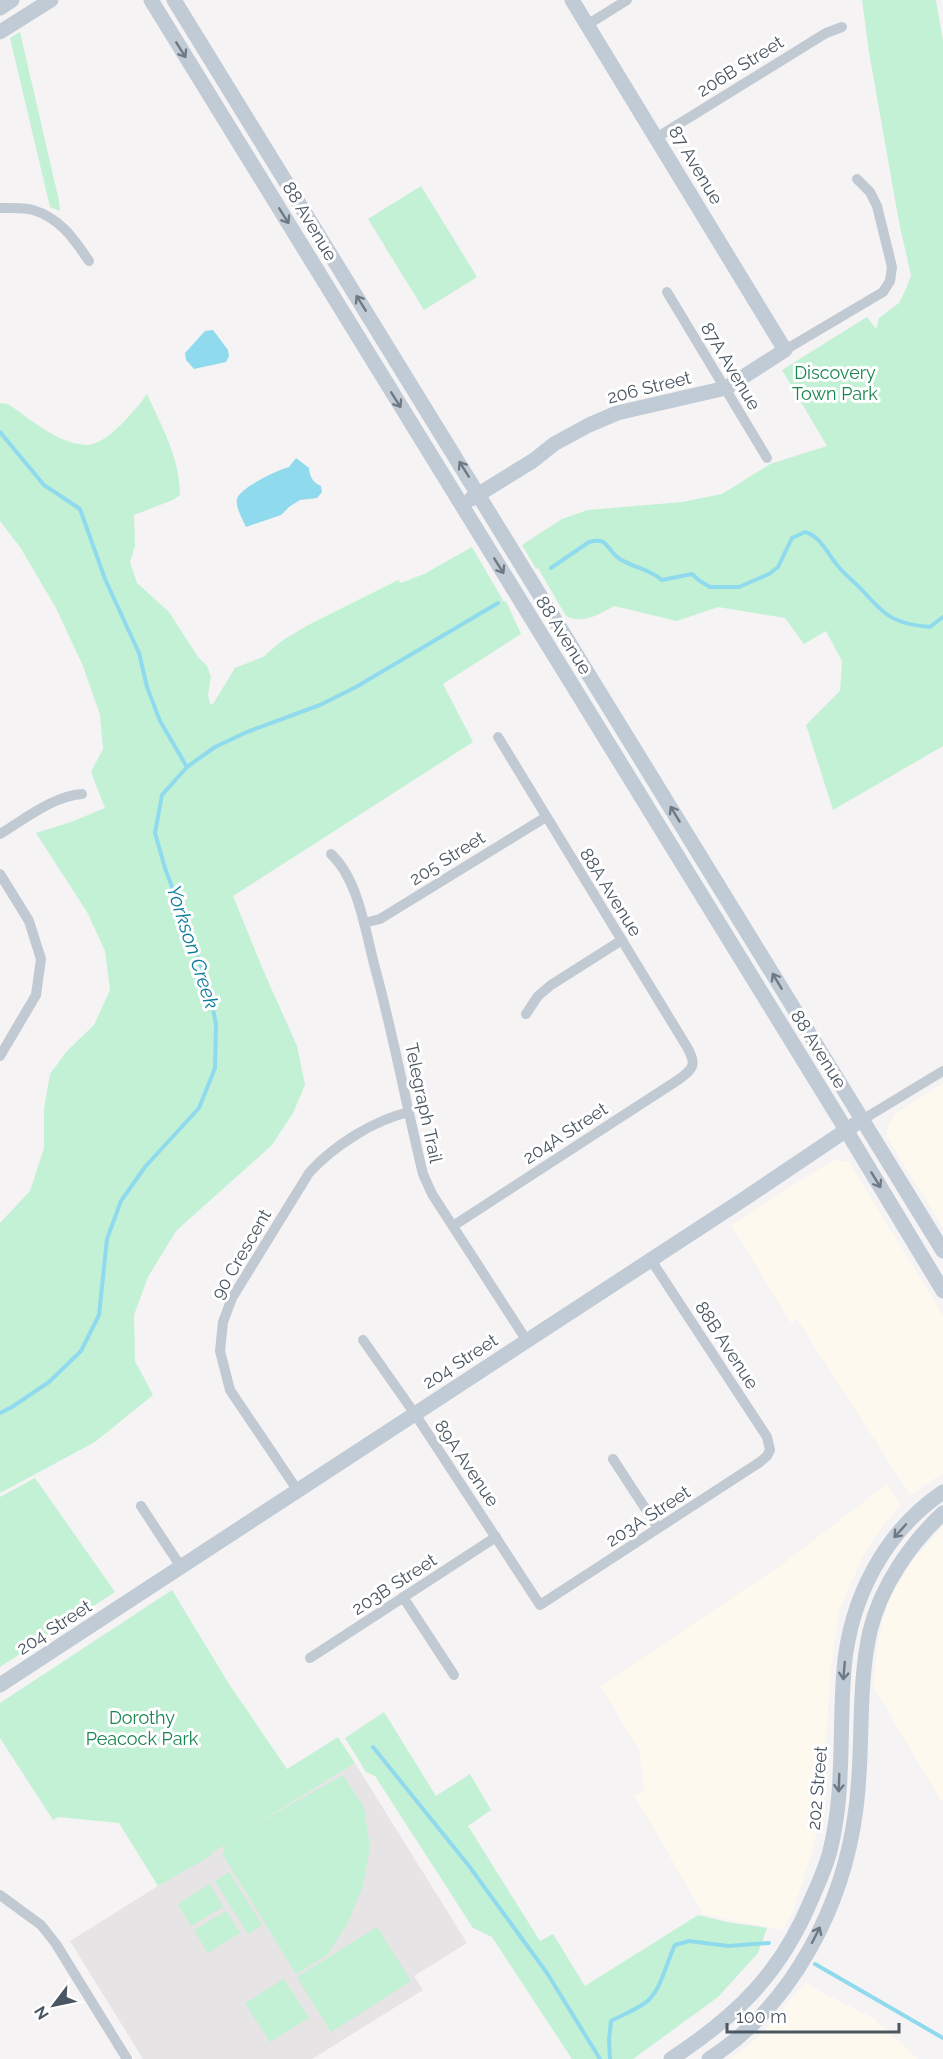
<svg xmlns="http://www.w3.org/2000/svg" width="943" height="2059" font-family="Raleway,sans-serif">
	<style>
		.commercial { fill: #fdf9ef }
		.education { fill: #e6e4e5 }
		.green { fill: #c3f1d5 }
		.water { fill: #90daee }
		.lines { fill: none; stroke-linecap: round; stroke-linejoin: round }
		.stream { stroke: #90daee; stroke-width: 4 }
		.street { stroke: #c1cad2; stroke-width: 10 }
		.secondary { stroke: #c1cbd6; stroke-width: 15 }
		.oneway { stroke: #6e7984 }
		.labels { text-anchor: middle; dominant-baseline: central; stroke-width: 6; stroke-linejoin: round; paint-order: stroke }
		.street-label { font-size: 18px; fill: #4a5661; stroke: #fff }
		.park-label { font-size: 18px; fill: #17864f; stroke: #fff }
		.water-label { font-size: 20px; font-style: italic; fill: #0c7c9b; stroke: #fff }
	</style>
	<rect width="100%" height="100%" fill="#f5f3f3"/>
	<!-- commercial -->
	<g class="commercial">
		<polygon points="943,1083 943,1228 886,1136 889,1123 895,1114"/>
		<polygon points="833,1160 849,1162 943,1315 943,1473 910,1495 797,1319 791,1323 731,1225"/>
		<polygon points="887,1484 901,1505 879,1531 862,1558 839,1611 831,1668 821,1814 810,1859 793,1911 783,1930 703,1914 635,1796 644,1790 639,1749 600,1686 781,1565"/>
		<polygon points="943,1526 943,1800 941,1801 873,1686 878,1641 884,1615 892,1593 912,1561"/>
		<polygon points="806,1981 810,1986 873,2018 918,2059 731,2059 762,2034"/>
	</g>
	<!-- education -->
	<polygon class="education" points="355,1763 467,1943 414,1976 423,1990 312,2059 143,2059 70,1941"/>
	<!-- green -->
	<g class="green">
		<path d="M 862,0 L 936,0 L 943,41 L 943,746 L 833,810 L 806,725 L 840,691 L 842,661 L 826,631 L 804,644 L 785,618 L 718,607 L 677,621 L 614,606 C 600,614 581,625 566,616 L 538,568 L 536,569 L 522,545 L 562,519 L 588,510 L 682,502 L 722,494 L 770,464 L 827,446 L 782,370 L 867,317 L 876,329 L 879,318 L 899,303 L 906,289 L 911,275 L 899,222 L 869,52 Z"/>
		<polygon points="20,32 59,201 60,211 50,207 10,38"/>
		<polygon points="421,186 477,277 424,310 368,219"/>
		<path d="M 147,394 C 162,427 180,458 180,495 L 173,500 L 134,515 L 135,546 L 130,562 L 137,583 L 169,612 L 198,657 L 207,666 L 211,677 L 208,694 L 210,704 L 213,704 L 235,668 L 263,657 L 283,640 L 310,624 L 398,580 L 401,583 L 424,574 L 472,547 L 504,602 L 506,601 L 521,634 L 443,684 L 473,742 L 233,896 L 264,972 L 297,1046 L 305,1085 L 293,1113 L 272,1145 L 176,1231 L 148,1277 L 134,1315 L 135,1361 L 153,1395 L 95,1442 L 0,1493 L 0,1223 L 30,1191 L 44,1148 L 44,1109 L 50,1074 L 67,1051 L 94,1025 L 110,990 L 105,951 L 87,912 L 36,833 L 71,822 L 105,808 L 91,772 L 103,749 L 100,715 L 83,666 L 56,608 L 20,547 L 0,521 L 0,403 L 8,404 C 31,419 56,443 85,445 C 106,447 136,409 147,394 Z"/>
		<polygon points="35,1478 115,1592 0,1667 0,1497"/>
		<polygon points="172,1590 229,1684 287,1769 338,1737 355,1763 257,1824 343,1775 364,1807 370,1847 363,1886 347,1924 327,1955 296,1974 223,1855 225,1845 211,1853 212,1855 158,1886 119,1823 58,1817 53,1820 0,1738 0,1703"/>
		<polygon points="384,1712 436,1796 470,1774 491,1810 468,1826 540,1941 553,1934 585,1986 698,1915 727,1922 767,1928 758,1953 718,1997 633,2059 572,2059 492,1937 473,1928 375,1776 366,1772 345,1738"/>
		<polygon points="229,1872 262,1925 248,1934 215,1881"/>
		<polygon points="210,1884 223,1907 191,1926 178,1904"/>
		<polygon points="226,1911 240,1933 208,1953 194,1930"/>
		<polygon points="377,1927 411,1981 331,2032 297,1977"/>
		<polygon points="284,1979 309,2018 270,2042 245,2003"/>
	</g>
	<!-- water -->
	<g class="water">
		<polygon points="213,330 228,350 229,356 226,362 194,369 186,360 185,353 205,331"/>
		<path d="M 296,458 L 309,468 C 310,478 313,482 321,486 L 322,492 L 317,498 L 300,500 L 289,507 L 281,515 L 246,527 C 243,520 235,507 237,499 C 240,488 277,470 289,467 Z"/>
	</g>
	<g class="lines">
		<!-- stream -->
		<g class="stream">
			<polyline points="0,432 44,485 80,509 105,579 139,653 147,687 160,721 187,767"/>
			<path d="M 551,568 L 589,542 C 593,541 599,540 603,542 C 609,546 613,555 620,559 C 634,568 649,569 662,580 L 692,574 L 700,581 L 710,587 L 739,587 L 769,574 L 778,567 L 792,538 L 805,532 C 819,536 826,550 834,561 C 842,573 854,581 863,591 C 886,617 895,624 930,627 L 943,617"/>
			<polyline points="0,1413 12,1407 49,1382 81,1351 99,1315 107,1239 121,1201 145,1167 199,1108 215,1068 216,1024 208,985 165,868 155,833 162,795 187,767 215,747 247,732 320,705 356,687 498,603"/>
			<polyline points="373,1747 469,1866 547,1973 600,2059"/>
			<polyline points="815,1964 943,2038"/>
			<path d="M 610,2059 L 609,2040 L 611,2021 C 622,2015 635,2010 645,2003 C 661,1992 666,1963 675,1945 L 689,1941 L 728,1946 L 769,1943"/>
		</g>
		<!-- street -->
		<g class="street">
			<polyline points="587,25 627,0"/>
			<polyline points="656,138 826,33 842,27"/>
			<path d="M 0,208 C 10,208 24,207 33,210 C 60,218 74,239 89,261"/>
			<polyline points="667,292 767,458"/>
			<polyline points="785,350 883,292 890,281 892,267 877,206 870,192 857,179"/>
			<path d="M 0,834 C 25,819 53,796 82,794"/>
			<path d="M 331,854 C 358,879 365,929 374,964 C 393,1033 406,1104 423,1174 L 432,1194 L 527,1341"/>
			<polyline points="0,874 29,921 41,959 36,995 0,1056"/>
			<polyline points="364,923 380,919 546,817"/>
			<polyline points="526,1014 538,996 551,985 622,940"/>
			<polyline points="862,1120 943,1071"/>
			<path d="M 453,1226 L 678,1080 C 694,1068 697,1065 687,1047 L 498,737"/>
			<polyline points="363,1340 415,1414 540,1605 760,1462 767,1456 770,1450 767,1437 651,1260"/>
			<polyline points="613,1459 658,1528"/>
			<path d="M 298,1491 L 230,1390 L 220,1351 L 223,1322 L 232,1298 L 309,1173 C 333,1146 374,1120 409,1112"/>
			<polyline points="141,1506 181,1567"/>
			<polyline points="403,1597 454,1675"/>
			<polyline points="310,1658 496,1537"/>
			<polyline points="0,1895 41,1925 56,1944 127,2059"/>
		</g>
		<!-- secondary -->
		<g class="secondary">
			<polyline points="151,0 840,1120 943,1291"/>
			<polyline points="174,0 943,1251"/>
			<polyline points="0,8 12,0"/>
			<polyline points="0,32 51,0"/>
			<polyline points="471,499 534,460 554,444 589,425 617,413 726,388 785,350 572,0"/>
			<polyline points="0,1685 744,1199 854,1125"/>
			<path d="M 671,2059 C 738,2015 781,1973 812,1898 C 819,1882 826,1867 830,1851 C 845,1791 839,1730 844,1669 C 850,1599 884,1532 943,1492"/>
			<path d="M 709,2059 C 793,2005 844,1905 856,1808 C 864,1749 857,1689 870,1631 C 881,1586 910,1544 943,1513"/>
		</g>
	</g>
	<!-- one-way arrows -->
	<defs><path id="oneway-shaft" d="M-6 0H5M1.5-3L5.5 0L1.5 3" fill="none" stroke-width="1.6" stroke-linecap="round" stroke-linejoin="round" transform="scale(1.5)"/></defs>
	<g class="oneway">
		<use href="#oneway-shaft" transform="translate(181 50) rotate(58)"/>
		<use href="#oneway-shaft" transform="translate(284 216) rotate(58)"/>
		<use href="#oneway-shaft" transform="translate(361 303) rotate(-122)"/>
		<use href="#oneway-shaft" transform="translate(396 400) rotate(58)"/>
		<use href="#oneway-shaft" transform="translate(464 469) rotate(-122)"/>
		<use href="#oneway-shaft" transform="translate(499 566) rotate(58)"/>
		<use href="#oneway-shaft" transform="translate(675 814) rotate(-121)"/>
		<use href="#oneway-shaft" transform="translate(777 981) rotate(-121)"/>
		<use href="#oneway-shaft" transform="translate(876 1180) rotate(59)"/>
		<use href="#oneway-shaft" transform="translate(900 1531) rotate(132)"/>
		<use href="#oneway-shaft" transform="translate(844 1671) rotate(95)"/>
		<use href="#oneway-shaft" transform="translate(839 1783) rotate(92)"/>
		<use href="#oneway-shaft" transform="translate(816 1935) rotate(-63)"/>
	</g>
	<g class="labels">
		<!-- street labels -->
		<g class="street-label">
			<text transform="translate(740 66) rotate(-32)">206B Street</text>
			<text transform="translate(696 165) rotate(59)">87 Avenue</text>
			<text transform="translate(310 221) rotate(59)">88 Avenue</text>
			<text transform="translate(731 366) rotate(59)">87A Avenue</text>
			<text transform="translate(649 387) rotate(-14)">206 Street</text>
			<text transform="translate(564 635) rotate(58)">88 Avenue</text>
			<text transform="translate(447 858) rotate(-32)">205 Street</text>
			<text transform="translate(611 892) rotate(58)">88A Avenue</text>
			<text transform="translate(819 1049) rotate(58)">88 Avenue</text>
			<text transform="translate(424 1103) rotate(78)">Telegraph Trail</text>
			<text transform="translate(565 1133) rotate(-33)">204A Street</text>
			<text transform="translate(241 1254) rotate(-60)">90 Crescent</text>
			<text transform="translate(727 1345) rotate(57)">88B Avenue</text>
			<text transform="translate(460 1361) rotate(-33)">204 Street</text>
			<text transform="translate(467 1463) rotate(56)">89A Avenue</text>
			<text transform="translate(648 1516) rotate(-33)">203A Street</text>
			<text transform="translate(394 1584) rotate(-33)">203B Street</text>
			<text transform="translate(54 1627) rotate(-33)">204 Street</text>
			<text transform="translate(817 1788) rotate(-85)">202 Street</text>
		</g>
		<!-- park labels -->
		<g class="park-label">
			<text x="835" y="372">Discovery<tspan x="835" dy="21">Town Park</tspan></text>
			<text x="142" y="1717">Dorothy<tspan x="142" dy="21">Peacock Park</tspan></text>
		</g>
		<!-- water labels -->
		<g class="water-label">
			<text transform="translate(193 947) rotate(72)">Yorkson Creek</text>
		</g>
	</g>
	<!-- north arrow -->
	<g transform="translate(54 2005) rotate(238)" stroke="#ffffff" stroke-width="4.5" paint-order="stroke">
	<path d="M0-4.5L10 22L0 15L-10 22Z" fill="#4a5661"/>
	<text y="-9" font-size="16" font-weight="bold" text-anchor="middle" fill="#4a5661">N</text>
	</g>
	<!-- scale -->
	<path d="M727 2023v9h172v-9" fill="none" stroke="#4a5661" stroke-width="3"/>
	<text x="736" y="2023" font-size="18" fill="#4a5661" stroke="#ffffff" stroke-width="4.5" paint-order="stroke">100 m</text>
</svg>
